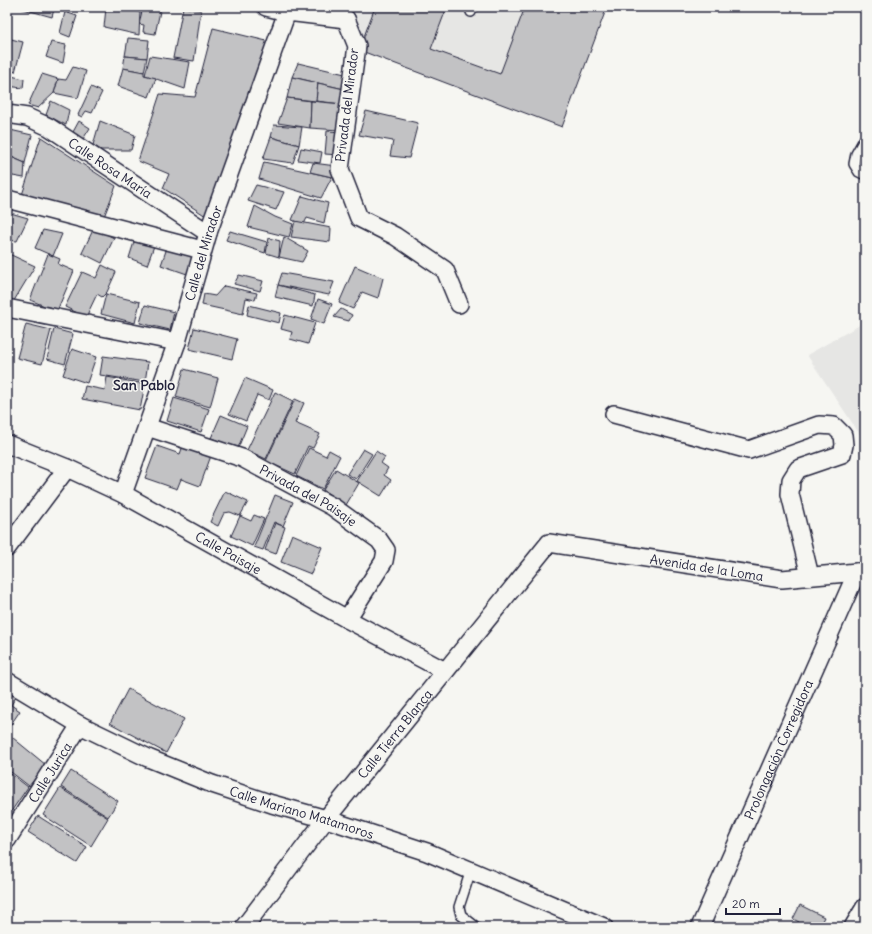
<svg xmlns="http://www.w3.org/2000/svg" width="872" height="934" font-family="Delius,sans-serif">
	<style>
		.built { fill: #e6e6e4 }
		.building { fill: #c2c2c4; stroke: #22223b }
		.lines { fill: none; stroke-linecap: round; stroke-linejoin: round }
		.service-casing { stroke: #22223b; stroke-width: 12 }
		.minor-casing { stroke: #22223b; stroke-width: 20 }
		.service { stroke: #f6f6f2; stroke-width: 9 }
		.minor { stroke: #f6f6f2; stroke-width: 17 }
		.labels { text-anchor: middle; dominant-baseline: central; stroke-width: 3; stroke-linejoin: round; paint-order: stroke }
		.street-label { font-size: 13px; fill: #22223b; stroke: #f6f6f2 }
		.neighbourhood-label { font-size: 14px; font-weight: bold; fill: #22223b; stroke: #f6f6f2 }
	</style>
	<rect width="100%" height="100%" fill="#f6f6f2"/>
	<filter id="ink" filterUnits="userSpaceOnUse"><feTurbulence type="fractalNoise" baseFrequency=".025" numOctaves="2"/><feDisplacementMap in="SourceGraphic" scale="8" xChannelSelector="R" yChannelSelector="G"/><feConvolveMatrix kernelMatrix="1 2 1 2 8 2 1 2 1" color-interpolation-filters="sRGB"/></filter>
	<g filter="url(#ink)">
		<!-- built -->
		<g class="built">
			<polygon points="351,7 587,7 549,79 562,127 428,59 357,46 346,19"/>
			<polygon points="865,322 865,442 807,355"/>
		</g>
		<!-- building -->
		<g class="building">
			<polygon points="16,7 48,7 54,9 52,17"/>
			<polygon points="143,7 161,7 155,34 143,32 144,25 139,24"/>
			<polygon points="183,7 201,10 194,61 173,58"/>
			<polygon points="375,7 447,7 431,49 500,74 525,7 607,7 562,127 359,50"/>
			<polygon points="106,8 140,12 139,35 104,27"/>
			<polygon points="65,12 77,16 70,37 60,33"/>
			<polygon points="213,28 279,44 212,220 163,188 169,174 138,161 160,94 195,97"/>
			<polygon points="7,38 23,42 15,72 7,69"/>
			<polygon points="128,38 149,40 147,58 125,56"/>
			<polygon points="51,42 66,45 63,63 46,57"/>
			<polygon points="125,56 147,58 144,72 123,68"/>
			<polygon points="150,56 190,62 185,89 145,75"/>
			<polygon points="298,63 345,74 344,89 292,77"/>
			<polygon points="73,67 86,71 78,98 54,93 58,79 66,80"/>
			<polygon points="123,68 144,72 144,75 156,78 149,97 118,86"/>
			<polygon points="42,74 58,79 54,93 38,108 28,105"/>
			<polygon points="7,75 24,79 23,88 7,86"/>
			<polygon points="292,77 318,83 316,101 287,98"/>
			<polygon points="318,83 344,89 342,104 316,101"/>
			<polygon points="91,87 102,92 92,113 86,111 82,117 78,115"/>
			<polygon points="287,98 311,101 310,128 278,123"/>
			<polygon points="51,101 69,110 66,125 46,115"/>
			<polygon points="311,101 342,104 339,130 310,128"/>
			<polygon points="366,111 418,123 409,158 390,156 393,141 359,135"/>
			<polygon points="79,121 90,128 83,139 73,132"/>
			<polygon points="100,121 135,135 131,150 101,150 93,145"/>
			<polygon points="274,125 302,127 299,145 271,137"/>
			<polygon points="10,130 32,135 25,163 7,155 7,143"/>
			<polygon points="327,131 342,132 338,155 325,154"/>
			<polygon points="41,137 116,186 103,219 21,198"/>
			<polygon points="271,137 299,145 293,163 263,159"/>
			<polygon points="301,148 322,152 320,163 298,160"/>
			<polygon points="11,157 25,163 24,178 7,175"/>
			<polygon points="264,162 332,177 321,198 259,179"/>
			<polygon points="313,163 336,166 332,177 310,172"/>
			<polygon points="256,185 284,192 276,210 248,201"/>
			<polygon points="302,196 328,203 324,223 307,218 304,224 292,220"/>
			<polygon points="255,206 275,217 293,224 289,237 248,227"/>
			<polygon points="7,212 28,218 17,241 7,240"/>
			<polygon points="295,221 331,228 330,242 291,237"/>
			<polygon points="94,228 114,238 102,263 82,253"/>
			<polygon points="43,230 62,234 53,256 35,248"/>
			<polygon points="230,231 267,242 265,253 226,240"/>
			<polygon points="284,237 308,251 302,262 279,257"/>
			<polygon points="269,238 280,241 279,257 266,253"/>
			<polygon points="135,239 154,246 147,265 129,258"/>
			<polygon points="168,245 196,255 190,275 161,265"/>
			<polygon points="7,253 35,266 12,304 7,302"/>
			<polygon points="48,254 60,259 58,264 74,271 57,311 30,300"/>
			<polygon points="102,265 116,272 107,292 102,297 97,294 86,317 65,307 82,272 96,278"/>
			<polygon points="355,266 383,278 378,298 362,292 353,309 339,303"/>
			<polygon points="282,273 334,282 329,295 278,285"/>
			<polygon points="239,275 263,281 260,291 234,284"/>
			<polygon points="278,285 315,295 313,306 275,297"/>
			<polygon points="224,286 257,293 255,300 246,298 243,314 202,305 204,294 215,296"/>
			<polygon points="106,294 140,302 135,323 101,314"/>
			<polygon points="318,299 332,304 324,324 311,319"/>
			<polygon points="145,305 174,312 170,330 140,323"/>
			<polygon points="249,305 281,313 279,323 247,315"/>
			<polygon points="341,309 352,315 349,321 334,317"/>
			<polygon points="285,315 315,323 308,344 290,339 292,332 281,329"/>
			<polygon points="26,324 51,330 42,364 17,358"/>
			<polygon points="194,328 237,339 232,359 189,349"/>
			<polygon points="54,329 73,334 65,364 47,359"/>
			<polygon points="72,349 96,357 87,383 63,375"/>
			<polygon points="103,356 148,362 145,382 100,375"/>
			<polygon points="184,369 218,378 210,407 176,397"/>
			<polygon points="107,377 145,384 140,410 82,399 85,386 105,390"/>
			<polygon points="245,378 273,390 269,400 257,395 246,421 229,414"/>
			<polygon points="275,392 293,401 266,459 247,450"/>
			<polygon points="174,398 209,409 201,432 167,421"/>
			<polygon points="295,399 304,403 295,423 320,434 313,448 308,446 295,474 266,461"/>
			<polygon points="221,415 247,426 238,448 211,438"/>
			<polygon points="184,443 212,453 200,486 181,479 177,489 145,478 157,446 180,454"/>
			<polygon points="309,448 326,456 329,450 340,456 323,489 296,476"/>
			<polygon points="363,449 372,454 356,479 347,474"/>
			<polygon points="376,451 385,457 381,463 388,468 384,475 391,480 381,496 357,481"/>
			<polygon points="336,469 359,483 346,505 323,490"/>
			<polygon points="225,491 248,502 240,516 230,512 224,513 218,526 210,522"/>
			<polygon points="275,495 293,502 283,526 274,522 263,550 254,547"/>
			<polygon points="254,515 264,519 252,546 231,536 240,516 251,521"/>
			<polygon points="275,523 285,527 276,554 265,550"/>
			<polygon points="292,534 322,547 311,574 281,562"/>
			<polygon points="128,689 184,719 166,753 110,723"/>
			<polygon points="7,691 16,697 11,705 20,711 7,730"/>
			<polygon points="7,733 46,765 29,786 7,769"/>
			<polygon points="7,771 28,787 10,813 7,811"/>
			<polygon points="71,771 118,801 108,817 61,787"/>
			<polygon points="60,788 108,818 91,846 43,815"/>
			<polygon points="38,816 87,847 77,863 28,832"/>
			<polygon points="800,905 824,917 819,927 796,927 799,922 793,919"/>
		</g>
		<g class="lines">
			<!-- service casing -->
			<g class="service-casing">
				<g id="service">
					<polyline points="471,12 473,7"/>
					<polyline points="865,138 856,154 854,164 859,172 865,175"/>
					<polyline points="471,870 459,907 461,915 476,927"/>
				</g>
			</g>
			<!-- minor casing -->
			<g class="minor-casing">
				<g id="minor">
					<polyline points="266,7 287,12 346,19"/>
					<polyline points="346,19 357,46 340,169 359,218 395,236 445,270 459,304"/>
					<path id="s1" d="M 7,114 L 27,117 L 49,127 L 208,233"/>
					<polyline points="7,199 202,250"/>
					<polyline points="7,308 177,342"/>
					<polyline points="614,414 749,450 819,425 834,426 843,435 844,445 842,454 798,469 791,480 790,494 810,576"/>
					<path id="s2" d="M 147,427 L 242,458 L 333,507 L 379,540 L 386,550 L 384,561 L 347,619"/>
					<path id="s3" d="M 7,444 L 67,468 L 123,494 L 347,619 L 445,671"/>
					<path id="s4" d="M 123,494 L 177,342 L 208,233 L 287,12"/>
					<polyline points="7,548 67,468"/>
					<path id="s5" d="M 7,681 L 80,725 L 148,758 L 212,784 L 272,804 L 326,819 L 427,852 L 604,927"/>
					<path id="s6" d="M 7,840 L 80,725"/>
					<path id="s7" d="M 244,927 L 326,819 L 549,543 L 782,579 L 857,572 L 865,573"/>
					<path id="s8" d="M 700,927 L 857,572"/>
					<polyline points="853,927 865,907"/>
				</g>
			</g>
			<!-- service -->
			<use href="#service" class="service"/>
			<!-- minor -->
			<use href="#minor" class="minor"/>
		</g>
	</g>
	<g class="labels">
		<!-- street labels -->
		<g class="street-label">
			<text transform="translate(347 105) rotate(-83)">Privada del Mirador</text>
			<text stroke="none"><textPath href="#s1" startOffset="118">Calle Rosa María</textPath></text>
			<text stroke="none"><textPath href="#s4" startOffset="254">Calle del Mirador</textPath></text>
			<text stroke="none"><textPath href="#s2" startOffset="176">Privada del Paisaje</textPath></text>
			<text stroke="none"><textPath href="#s3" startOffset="247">Calle Paisaje</textPath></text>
			<text stroke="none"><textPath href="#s7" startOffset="650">Avenida de la Loma</textPath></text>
			<text stroke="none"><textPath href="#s7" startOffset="245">Calle Tierra Blanca</textPath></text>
			<text stroke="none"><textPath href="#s8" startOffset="194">Prolongación Corregidora</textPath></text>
			<text stroke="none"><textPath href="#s6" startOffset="80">Calle Jurica</textPath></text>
			<text stroke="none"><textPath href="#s5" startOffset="324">Calle Mariano Matamoros</textPath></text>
		</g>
		<!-- neighbourhood labels -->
		<g class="neighbourhood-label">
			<text x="144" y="385">San Pablo</text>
		</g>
	</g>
	<!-- margin -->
	<rect width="872" height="934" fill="none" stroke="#f6f6f2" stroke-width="24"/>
	<rect x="12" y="12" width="848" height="910" fill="none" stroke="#22223b" stroke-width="1.5" filter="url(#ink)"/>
	<!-- scale -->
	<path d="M726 908v6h54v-6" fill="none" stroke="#22223b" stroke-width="2"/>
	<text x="732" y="908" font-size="12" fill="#22223b" stroke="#f6f6f2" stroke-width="3" paint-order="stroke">20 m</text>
</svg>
